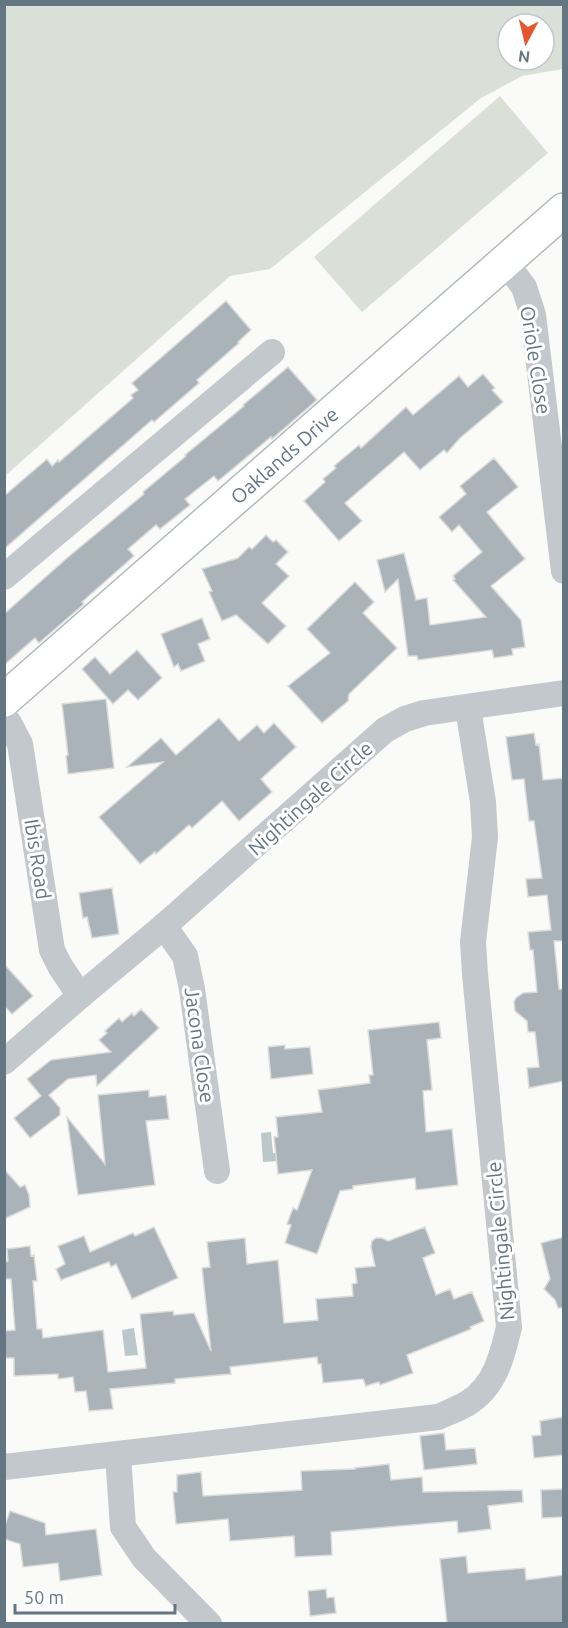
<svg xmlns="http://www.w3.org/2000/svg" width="568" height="1628" font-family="Ubuntu,sans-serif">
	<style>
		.green { fill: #dadfd7; fill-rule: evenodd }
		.water { fill: #bbc7cb }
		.building { fill: #aab3b9; stroke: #dcdcda; stroke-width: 1.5 }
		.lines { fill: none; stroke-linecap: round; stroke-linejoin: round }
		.secondary-casing { stroke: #b3babf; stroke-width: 36 }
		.street { stroke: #c3c8cc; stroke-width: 26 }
		.secondary { stroke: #fff; stroke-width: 33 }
		.labels { text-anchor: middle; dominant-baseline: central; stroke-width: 6; stroke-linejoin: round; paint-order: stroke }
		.street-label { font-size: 20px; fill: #657683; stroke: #fff }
	</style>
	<rect width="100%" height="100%" fill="#fafaf8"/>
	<!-- green -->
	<g class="green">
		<path d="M 5,4 L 563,5 L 563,69 L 522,76 L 481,98 L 270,269 L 230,276 L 5,476 ZM 508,24 L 544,24 L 544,60 L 508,60 Z"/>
		<polygon points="500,96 548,153 362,312 314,257"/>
	</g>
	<!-- water -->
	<g class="water">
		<polygon points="271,1132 273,1153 277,1153 278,1161 263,1162 261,1133"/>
		<polygon points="134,1328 138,1355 125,1356 122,1330"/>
	</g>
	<!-- building -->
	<g class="building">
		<polygon points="226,301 251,330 238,342 239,343 197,380 199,383 154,422 152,420 4,549 4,496 47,459 52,466 58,460 59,462 133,398 131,395 138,390 132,383"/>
		<polygon points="288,367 317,400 272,439 271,437 218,481 214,476 185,499 190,505 160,529 156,525 128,549 134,556 82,602 84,604 39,643 35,638 4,665 4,614 67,558 144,494 143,492 186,456 185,455 244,406 243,405"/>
		<polygon points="483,374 495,388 492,390 503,402 460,438 447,453 444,450 420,470 404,452 345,503 362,521 339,541 304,501 325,482 323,479 336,468 334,466 359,445 361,448 406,407 413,415 459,376 468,387"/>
		<polygon points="494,458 518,487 487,512 525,559 491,586 521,620 525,647 512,649 513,655 494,658 492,650 418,660 417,656 408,656 398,579 385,592 377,560 404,553 416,600 427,598 430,625 486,617 453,580 455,579 453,576 482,552 459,525 452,532 439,517 466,494 460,486"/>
		<polygon points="266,535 273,542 276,540 288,552 276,564 289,576 262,603 286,626 268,644 236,615 222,621 209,592 212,591 202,569 238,558 249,547 252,549"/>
		<polygon points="355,582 374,602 363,613 397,648 349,694 348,701 322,723 288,686 330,653 307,629"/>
		<polygon points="202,618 210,639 198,644 205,661 181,671 178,664 174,667 161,634"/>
		<polygon points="137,650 162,678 138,700 128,690 113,704 82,669 95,657 110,674"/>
		<polygon points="106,699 114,768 68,774 66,756 68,755 62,704"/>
		<polygon points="219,718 239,741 257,725 264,733 274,723 296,747 261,779 272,792 239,821 222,801 192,828 189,825 156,854 155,852 140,864 99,817 163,762 127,767 161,738 176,755"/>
		<polygon points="534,733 536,745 539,744 543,780 564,778 564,941 554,941 559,989 564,989 564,1081 529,1088 527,1068 539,1067 535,1032 528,1032 527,1021 515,1011 514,1002 516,998 523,993 537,992 533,950 530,950 528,932 551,930 547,895 528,897 526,879 542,878 534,821 529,821 524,779 512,780 506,737"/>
		<polygon points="112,888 119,934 92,938 87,917 83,918 79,893"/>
		<polygon points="4,964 33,996 12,1014 4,1006"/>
		<polygon points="141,1009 159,1028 97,1086 96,1075 68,1079 49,1095 60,1108 60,1115 30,1138 14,1118 41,1096 27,1079 51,1060 111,1052 99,1040 107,1033 105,1031 119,1018 122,1022 132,1013 134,1016"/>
		<polygon points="439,1022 441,1038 427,1040 432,1090 423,1091 426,1132 452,1129 458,1185 416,1190 415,1178 353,1186 353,1189 340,1191 317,1254 285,1243 291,1225 287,1224 293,1208 297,1210 312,1170 278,1174 274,1137 278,1137 276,1117 322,1112 318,1090 370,1083 369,1075 373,1075 368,1030"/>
		<polygon points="285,1045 285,1049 310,1047 313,1074 271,1079 268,1047"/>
		<polygon points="149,1090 149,1097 166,1095 169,1119 146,1121 155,1185 78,1195 67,1117 105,1164 98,1095"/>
		<polygon points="4,1169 20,1187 25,1185 29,1195 30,1207 4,1219"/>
		<polygon points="154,1227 178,1278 132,1299 116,1264 111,1267 109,1262 61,1280 56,1269 65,1264 58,1246 84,1236 90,1252 133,1233 135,1236"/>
		<polygon points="425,1227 435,1253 423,1258 436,1295 450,1289 454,1299 472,1292 484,1321 470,1327 471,1329 407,1355 413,1373 380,1385 379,1382 366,1386 363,1379 323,1383 321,1364 318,1364 317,1357 230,1367 231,1374 175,1379 175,1383 110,1389 113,1409 89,1411 86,1391 75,1392 73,1377 58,1379 58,1374 14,1376 14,1358 4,1358 4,1331 15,1330 11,1279 5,1279 4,1262 8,1261 7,1249 30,1246 31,1256 34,1255 37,1281 33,1281 37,1329 42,1329 43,1338 103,1330 108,1372 146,1368 140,1314 173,1311 174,1315 194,1313 211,1351 202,1268 210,1267 207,1242 245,1238 247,1264 278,1260 284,1323 318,1320 316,1299 353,1296 352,1284 357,1283 355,1268 375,1266 371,1247 372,1241 376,1238 382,1238 388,1241"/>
		<polygon points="564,1237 564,1308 558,1308 555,1300 544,1289 550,1279 541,1243"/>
		<polygon points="564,1417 564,1455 534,1458 532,1436 541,1435 540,1421"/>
		<polygon points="444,1433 446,1450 475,1448 477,1464 424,1470 420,1436"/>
		<polygon points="389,1464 391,1480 422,1477 423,1492 522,1490 523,1502 488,1506 491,1529 458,1533 457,1521 331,1532 332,1555 295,1557 294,1536 230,1541 228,1519 176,1524 173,1492 177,1492 177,1475 201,1472 203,1496 302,1490 301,1471 355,1469 355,1468"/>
		<polygon points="564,1489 564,1517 542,1518 541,1490"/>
		<polygon points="10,1511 45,1523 46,1535 96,1529 102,1575 60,1581 58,1563 23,1567 20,1544 4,1539 4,1528"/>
		<polygon points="466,1556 468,1573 525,1568 526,1580 564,1575 564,1623 447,1623 440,1559"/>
		<polygon points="326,1589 327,1598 334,1597 336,1613 310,1616 308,1591"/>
	</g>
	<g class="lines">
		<!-- secondary casing -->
		<g class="secondary-casing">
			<g id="secondary">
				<path id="s1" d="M 4,700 L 564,210"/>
			</g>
		</g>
		<!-- street -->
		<g class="street">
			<polyline points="505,262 524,287 533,315 564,571"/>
			<polyline points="4,577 272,352"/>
			<polyline points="4,718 9,723 20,744 52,950 60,966 80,996"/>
			<polyline points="164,926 185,956 192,989 217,1171"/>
			<polyline points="4,1062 80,996 164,926 385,730 405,719 424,713 564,693"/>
			<polyline points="118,1455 123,1527 144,1558 209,1624"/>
			<path d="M 4,1467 L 438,1417 C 447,1413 458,1409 468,1403 C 495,1386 502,1357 509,1327 L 475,974 L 473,942 L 485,837 L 483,802 L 468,708"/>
		</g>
		<!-- secondary -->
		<use href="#secondary" class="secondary"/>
	</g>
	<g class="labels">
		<!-- street labels -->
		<g class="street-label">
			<text transform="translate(536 360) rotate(81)">Oriole Close</text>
			<text stroke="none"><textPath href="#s1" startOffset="372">Oaklands Drive</textPath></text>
			<text transform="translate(310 798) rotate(-42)">Nightingale Circle</text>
			<text transform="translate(38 859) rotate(81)">Ibis Road</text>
			<text transform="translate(200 1045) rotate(82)">Jacona Close</text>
			<text transform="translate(500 1241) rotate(-95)">Nightingale Circle</text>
		</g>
	</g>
	<!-- border -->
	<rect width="568" height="1628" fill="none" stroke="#657683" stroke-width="12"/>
	<!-- north arrow -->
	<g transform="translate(526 42) rotate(187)"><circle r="28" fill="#ffffff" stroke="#c1c8cd" stroke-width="1.5"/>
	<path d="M0-4.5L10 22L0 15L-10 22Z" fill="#e4572e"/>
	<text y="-9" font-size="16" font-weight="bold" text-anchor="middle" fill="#657683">N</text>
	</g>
	<!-- scale -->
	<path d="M15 1604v9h160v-9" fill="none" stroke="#657683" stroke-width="3"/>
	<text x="24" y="1604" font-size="18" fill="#657683" stroke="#ffffff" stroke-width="4.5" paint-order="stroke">50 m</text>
</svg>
